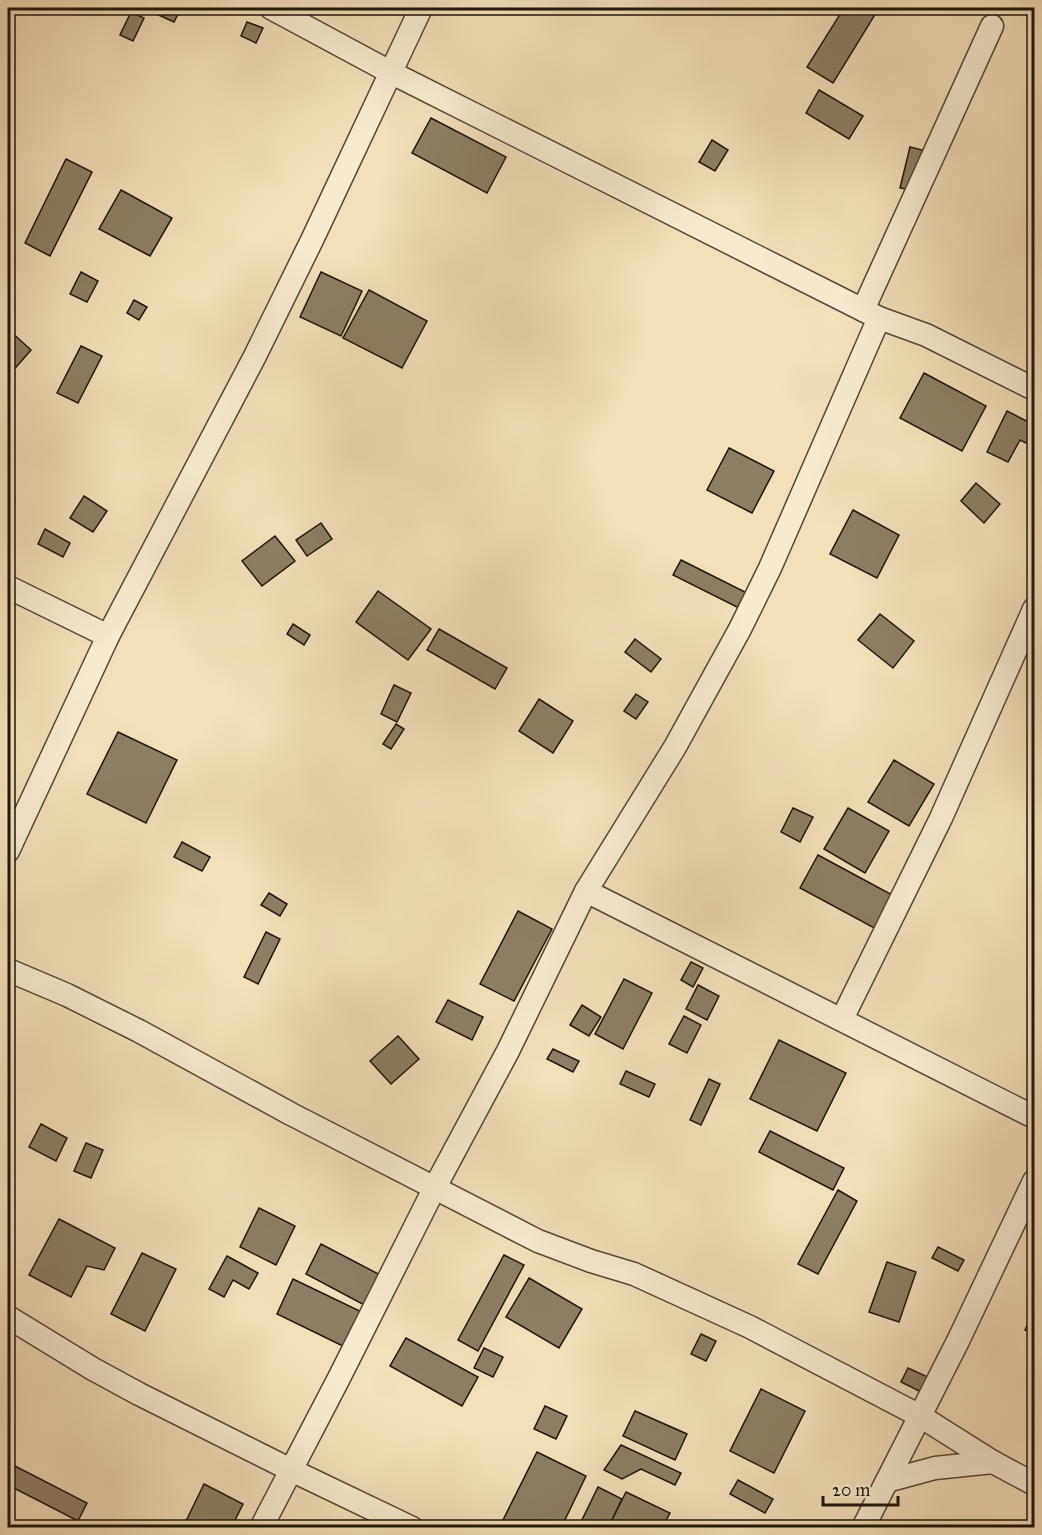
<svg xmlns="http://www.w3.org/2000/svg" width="1042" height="1535" font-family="'IM FELL Great Primer',serif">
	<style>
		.building { fill: #8c7f66; stroke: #1e160d; stroke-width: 1.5 }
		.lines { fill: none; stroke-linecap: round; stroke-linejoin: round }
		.street-casing { stroke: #534838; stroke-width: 25 }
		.street { stroke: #f6ebd1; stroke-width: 22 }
	</style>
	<rect width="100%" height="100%" fill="#f1e0b8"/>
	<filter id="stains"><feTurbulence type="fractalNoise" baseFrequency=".00333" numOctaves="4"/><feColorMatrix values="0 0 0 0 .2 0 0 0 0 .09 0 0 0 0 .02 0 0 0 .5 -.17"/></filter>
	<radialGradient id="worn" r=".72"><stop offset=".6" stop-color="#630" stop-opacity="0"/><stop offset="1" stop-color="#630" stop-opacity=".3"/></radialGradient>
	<!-- building -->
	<g class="building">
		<polygon points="143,8 181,8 174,22"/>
		<polygon points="844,8 879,8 833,83 807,67"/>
		<polygon points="131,12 144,18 133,41 120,35"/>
		<polygon points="247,22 263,28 256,43 241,36"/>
		<polygon points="819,90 863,116 849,139 806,113"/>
		<polygon points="431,118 506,157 487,193 412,153"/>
		<polygon points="712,140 728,150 715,171 699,162"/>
		<polygon points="910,147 926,151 916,191 900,188"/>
		<polygon points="66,159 92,172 50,256 25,243"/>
		<polygon points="121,190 172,218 150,256 99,229"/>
		<polygon points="81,272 98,281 87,302 70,294"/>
		<polygon points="321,272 362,291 341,336 300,317"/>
		<polygon points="369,290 427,321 402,368 343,338"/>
		<polygon points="134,300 147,307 139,320 127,313"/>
		<polygon points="8,329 31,350 11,373 8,370"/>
		<polygon points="81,346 102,356 78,403 57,393"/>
		<polygon points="924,373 986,406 962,451 900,418"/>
		<polygon points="1007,411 1034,425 1034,447 1020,440 1008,462 987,452"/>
		<polygon points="729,448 774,471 752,513 707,490"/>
		<polygon points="976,483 1000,504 984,523 961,501"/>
		<polygon points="8,493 15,501 8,509"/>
		<polygon points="84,496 107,511 93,532 70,518"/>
		<polygon points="853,510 899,535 877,578 830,554"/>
		<polygon points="321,523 332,539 307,556 296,540"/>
		<polygon points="45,529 70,543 63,557 38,544"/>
		<polygon points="275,536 295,561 262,586 242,561"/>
		<polygon points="681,560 747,593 739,608 673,575"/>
		<polygon points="378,591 431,629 408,660 356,622"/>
		<polygon points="880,614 914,641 893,668 858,640"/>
		<polygon points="293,624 310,635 304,645 287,634"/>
		<polygon points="439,629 507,668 495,689 427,650"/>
		<polygon points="635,639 661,659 651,672 625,652"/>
		<polygon points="394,685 411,693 397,722 381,714"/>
		<polygon points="636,694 648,702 636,719 624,711"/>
		<polygon points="539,699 573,721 553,753 519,731"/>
		<polygon points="396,724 404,729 391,749 383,744"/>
		<polygon points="118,732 177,760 146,823 87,794"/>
		<polygon points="894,760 934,784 909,826 868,802"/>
		<polygon points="793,808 813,817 800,842 781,832"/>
		<polygon points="848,808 889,831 865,873 824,849"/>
		<polygon points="182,842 210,857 202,871 174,857"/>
		<polygon points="818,855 896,897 878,930 800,888"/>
		<polygon points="269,893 287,904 280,916 261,905"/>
		<polygon points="518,911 552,929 514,1001 480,984"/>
		<polygon points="266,932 280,939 258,984 244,977"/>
		<polygon points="691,962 703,968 693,987 681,980"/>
		<polygon points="624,979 652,993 623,1049 595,1034"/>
		<polygon points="698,985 719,996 707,1020 686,1009"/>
		<polygon points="448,1000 483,1017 472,1040 436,1022"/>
		<polygon points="582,1005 601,1017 589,1036 570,1025"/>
		<polygon points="684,1016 701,1025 687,1053 669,1044"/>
		<polygon points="398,1036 419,1059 391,1084 370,1061"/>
		<polygon points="779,1040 846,1073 817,1131 750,1099"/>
		<polygon points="553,1049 579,1061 573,1072 547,1059"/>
		<polygon points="626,1071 655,1084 649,1097 620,1084"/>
		<polygon points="709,1079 720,1084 701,1125 690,1120"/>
		<polygon points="41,1124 67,1138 56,1161 29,1147"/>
		<polygon points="770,1131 844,1168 833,1190 759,1152"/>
		<polygon points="86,1143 103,1150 91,1178 74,1171"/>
		<polygon points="838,1190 857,1201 818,1274 798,1264"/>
		<polygon points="259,1208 295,1226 276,1265 240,1247"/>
		<polygon points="59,1219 115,1248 104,1270 87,1266 71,1297 29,1275"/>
		<polygon points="321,1244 386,1278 370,1308 306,1274"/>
		<polygon points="938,1247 964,1260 958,1271 932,1258"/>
		<polygon points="142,1253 176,1269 145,1331 111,1314"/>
		<polygon points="504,1255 524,1265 478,1351 458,1340"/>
		<polygon points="227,1256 258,1273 249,1289 233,1280 224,1297 209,1289"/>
		<polygon points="887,1262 916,1272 899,1322 869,1312"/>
		<polygon points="529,1278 582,1309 559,1348 506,1317"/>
		<polygon points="293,1279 366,1314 349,1349 277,1314"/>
		<polygon points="1034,1311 1034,1335 1025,1330"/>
		<polygon points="701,1334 716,1341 706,1361 691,1354"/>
		<polygon points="406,1338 478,1377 462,1406 390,1366"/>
		<polygon points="484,1348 503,1357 493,1377 474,1368"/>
		<polygon points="908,1368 930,1378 923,1393 901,1382"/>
		<polygon points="761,1389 805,1411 774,1473 730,1451"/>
		<polygon points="545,1406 567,1416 556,1439 534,1429"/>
		<polygon points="635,1411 687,1434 675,1460 623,1436"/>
		<polygon points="621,1445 681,1473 675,1485 641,1469 622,1479 604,1470"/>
		<polygon points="537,1452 586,1476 561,1528 499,1528"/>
		<polygon points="13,1465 87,1503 78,1521 8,1485 8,1476"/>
		<polygon points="738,1480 773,1499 765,1513 730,1494"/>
		<polygon points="204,1484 243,1504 231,1528 188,1528 184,1525"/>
		<polygon points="598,1487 622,1499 608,1528 578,1528"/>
		<polygon points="626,1492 670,1513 662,1528 608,1528"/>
	</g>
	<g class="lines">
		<!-- street casing -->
		<g class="street-casing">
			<g id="street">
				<polyline points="271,8 390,72 879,318 926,335 1034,389"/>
				<polyline points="863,310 992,26"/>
				<polyline points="8,587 108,636 255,356 313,238 421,8"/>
				<polyline points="8,851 108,636"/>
				<polyline points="586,891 675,747 740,629 770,568 879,318"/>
				<polyline points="8,970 67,995 139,1031 291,1114 538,1241 591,1261 634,1274 750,1327 920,1416 993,1462 1034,1484"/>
				<polyline points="842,1019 941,818 1034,609"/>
				<polyline points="8,1317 93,1369 139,1394 291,1470 412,1528"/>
				<polyline points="887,1481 935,1468 993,1462"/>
				<polyline points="261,1528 339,1378 435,1187 508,1051 586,891 1034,1117"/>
				<polyline points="863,1528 958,1341 1034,1181"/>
			</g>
		</g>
		<!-- street -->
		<use href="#street" class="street"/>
	</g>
	<!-- margin -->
	<rect width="1042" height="1535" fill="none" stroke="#f1e0b8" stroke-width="30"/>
	<rect x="9" y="9" width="1024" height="1517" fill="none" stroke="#1e160d" stroke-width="3"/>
	<rect x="15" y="15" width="1012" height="1505" fill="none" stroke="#1e160d" stroke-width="1.5"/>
	<!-- scale -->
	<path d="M823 1496v9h75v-9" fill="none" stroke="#1e160d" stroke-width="3"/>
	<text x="832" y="1496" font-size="18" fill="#1e160d" stroke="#f6ebd1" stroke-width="4.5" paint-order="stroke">20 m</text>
	<rect width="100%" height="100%" filter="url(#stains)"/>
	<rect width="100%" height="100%" fill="url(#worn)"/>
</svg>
